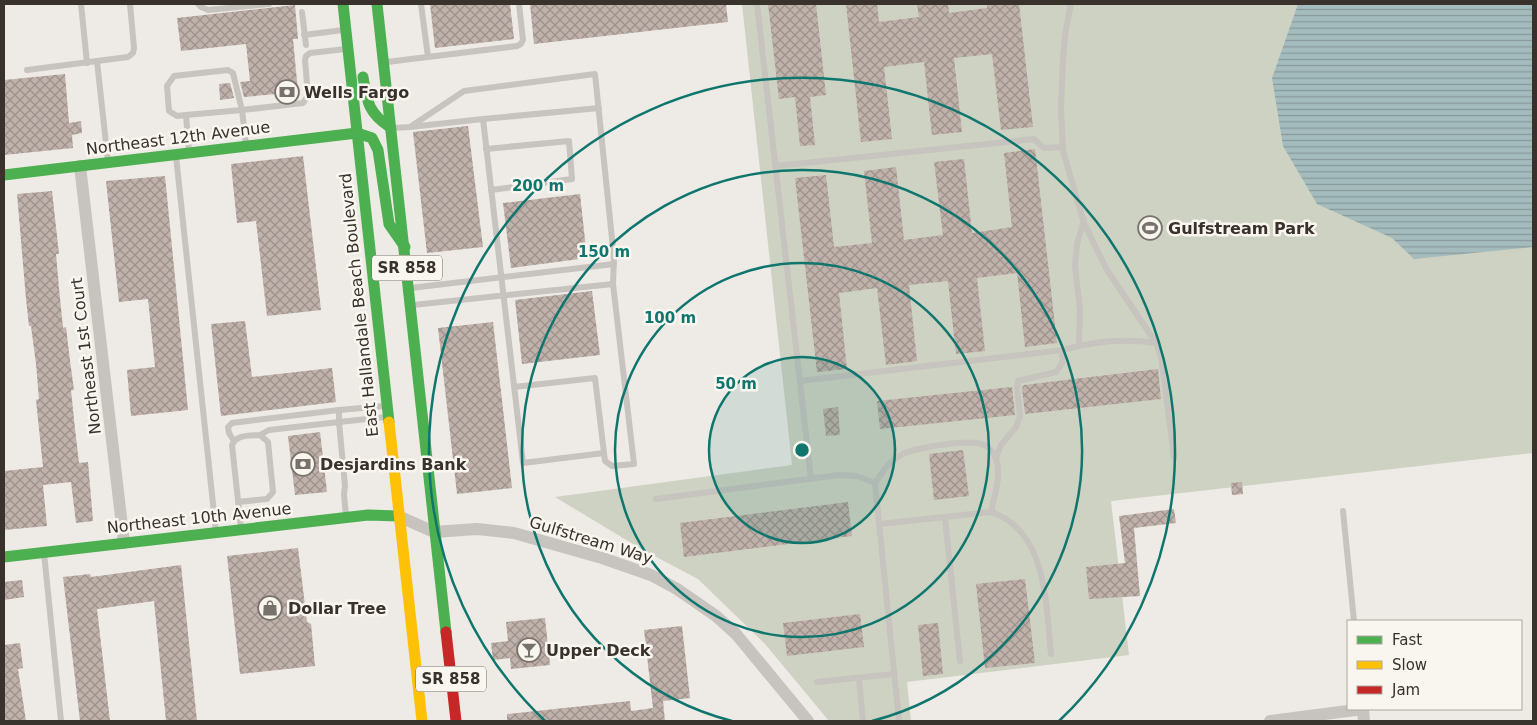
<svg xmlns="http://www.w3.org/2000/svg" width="1537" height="725" font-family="'DejaVu Sans',sans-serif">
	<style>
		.green { fill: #ced2c2 }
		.water { fill: url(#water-rules) }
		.building { fill: url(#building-cross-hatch) }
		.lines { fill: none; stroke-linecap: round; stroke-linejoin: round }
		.lane { stroke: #c7c3be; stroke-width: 6 }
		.street { stroke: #c7c3be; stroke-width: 12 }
		.fast { stroke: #4caf50; stroke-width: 11 }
		.slow { stroke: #ffc107; stroke-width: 11 }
		.jam { stroke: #c62828; stroke-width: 11 }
		.ring { fill: none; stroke: #0f766e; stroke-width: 2.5 }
		.labels { text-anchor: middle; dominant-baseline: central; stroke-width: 5; stroke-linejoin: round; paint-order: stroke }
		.shield { fill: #f9f5ef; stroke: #726c66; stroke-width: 1 }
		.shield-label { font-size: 15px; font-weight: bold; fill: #38312c }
		.poi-label { font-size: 16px; font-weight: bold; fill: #38312c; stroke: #f9f5ef; text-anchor: start }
		.street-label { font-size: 16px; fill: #38312c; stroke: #f9f5ef }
		.centre { fill: #0f766e; stroke: #f9f5ef; stroke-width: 2.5 }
		.ring-label { font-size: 15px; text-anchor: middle; font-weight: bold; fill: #0f766e; stroke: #f9f5ef; stroke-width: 5; stroke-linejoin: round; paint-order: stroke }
	</style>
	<defs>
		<pattern id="water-rules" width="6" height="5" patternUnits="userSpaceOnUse" patternTransform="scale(1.25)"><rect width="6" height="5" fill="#a4bcbd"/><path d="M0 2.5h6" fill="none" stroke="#87999a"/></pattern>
		<pattern id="building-cross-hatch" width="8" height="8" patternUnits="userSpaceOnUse" patternTransform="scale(1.25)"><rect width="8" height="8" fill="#c0b1aa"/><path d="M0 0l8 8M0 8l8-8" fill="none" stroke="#9d918b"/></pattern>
	</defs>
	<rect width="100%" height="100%" fill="#eeeae6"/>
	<!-- green -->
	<polygon class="green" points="742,4 1533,4 1533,453 1111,501 1129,655 907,682 911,721 829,721 765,644 698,579 643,550 555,497 792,465"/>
	<!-- water -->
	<polygon class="water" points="1298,4 1533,4 1533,247 1414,259 1392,238 1317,204 1283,146 1272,78"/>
	<!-- building -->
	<g class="building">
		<polygon points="430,4 510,4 514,39 435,48"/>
		<polygon points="530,4 726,4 728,22 534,44"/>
		<polygon points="768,4 816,4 826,95 810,97 815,145 800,146 795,97 779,99"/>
		<polygon points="846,4 877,4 879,22 919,17 917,4 948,4 949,13 987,8 987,4 1019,4 1033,127 1001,130 992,54 954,58 962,132 932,135 924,62 884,67 892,139 861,142"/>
		<polygon points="295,5 298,39 293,39 298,92 244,97 240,82 250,81 246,44 181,51 177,18"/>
		<polygon points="65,74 69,123 81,121 82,133 72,135 73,148 4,155 4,80"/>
		<polygon points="230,83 234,98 220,100 219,84"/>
		<polygon points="468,126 483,247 427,253 413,132"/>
		<polygon points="1035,149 1057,343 1025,347 1017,273 977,278 985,351 956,354 948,281 909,285 917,361 886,365 877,288 839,293 847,369 817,372 795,178 826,175 834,247 872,243 864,171 896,167 904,240 943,235 934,162 964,159 972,233 1012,227 1004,153"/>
		<polygon points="303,156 321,310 267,316 256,221 237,223 231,164"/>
		<polygon points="165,176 188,410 131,416 127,370 155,367 148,299 119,302 106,181"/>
		<polygon points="52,191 59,254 56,254 59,288 63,328 66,327 70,361 74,390 71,390 75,429 79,463 88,462 93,521 76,523 71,482 43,485 47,526 4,530 4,471 43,467 36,400 39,399 36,364 31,326 29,326 26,299 17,194"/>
		<polygon points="580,194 587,258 511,268 503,203"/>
		<polygon points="592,291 600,355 522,364 515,300"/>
		<polygon points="245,321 252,377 332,368 336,402 221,416 211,324"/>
		<polygon points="493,322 512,488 457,494 438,328"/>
		<polygon points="1158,369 1161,399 1025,414 1022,388 1024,385"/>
		<polygon points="1012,387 1015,415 880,429 877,401"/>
		<polygon points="838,407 840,435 826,436 823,409"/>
		<polygon points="320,432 327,492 295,495 288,436"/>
		<polygon points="963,450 969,496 934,500 929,454"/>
		<polygon points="1242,482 1243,494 1232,495 1231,483"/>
		<polygon points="848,502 852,536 684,557 680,523"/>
		<polygon points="1174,509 1176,523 1134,528 1140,596 1089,599 1086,567 1125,563 1119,516"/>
		<polygon points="298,548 307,622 311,624 315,666 240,674 227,556"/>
		<polygon points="181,565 197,721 166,721 154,601 97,609 110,721 80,721 63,577 90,574 91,577"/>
		<polygon points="1025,579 1035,663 985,668 976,584"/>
		<polygon points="22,580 24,597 4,600 4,582"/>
		<polygon points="860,614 864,647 787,656 783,623"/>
		<polygon points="545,618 550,665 511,669 510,658 493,660 491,643 508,641 506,622"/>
		<polygon points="938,623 943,674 923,676 918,625"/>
		<polygon points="682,626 690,698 663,701 665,721 507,721 507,714 630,701 631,711 653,708 644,630"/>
		<polygon points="20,643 23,668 18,669 26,721 4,721 4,645"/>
	</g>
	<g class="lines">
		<!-- lane -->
		<g class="lane">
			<polyline points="81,4 87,63"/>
			<polyline points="198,4 201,7 208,10 269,4"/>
			<polyline points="421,4 428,57"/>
			<polyline points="757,4 811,479"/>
			<polyline points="1071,4 1066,29 1063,57 1061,107 1063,151 1084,223 1107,270 1156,343"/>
			<polyline points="302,12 306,45"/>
			<polyline points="304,35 343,30"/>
			<polyline points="97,61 108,162"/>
			<polyline points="387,62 517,46 521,44 523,40 519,4"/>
			<polyline points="27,70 128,57 133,53 134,48 130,4"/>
			<polyline points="186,115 177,116 169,111 167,86 174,76 228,70 233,73 242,110 186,115 189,152"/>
			<polyline points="483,119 599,108"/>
			<polyline points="410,127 483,119 523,463 604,453 595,378 514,387"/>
			<polyline points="392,128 410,127 464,91 595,74 614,258 613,284 634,464 612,466 605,461 604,453"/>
			<polyline points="246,145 242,110 303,103 308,96 305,60 306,56 310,53 346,49"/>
			<polyline points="486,149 569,141 572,179 491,190"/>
			<polyline points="176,156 216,532"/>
			<polyline points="776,166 1034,139 1044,148 1063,147"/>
			<polyline points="411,288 614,264"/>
			<polyline points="413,305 613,284"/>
			<polyline points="1079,345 1080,310 1075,266 1077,244 1084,220"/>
			<path d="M 800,381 L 1063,350 C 1094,341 1124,338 1156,343 L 1161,356 L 1174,457"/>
			<polyline points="339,410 339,422 386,417"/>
			<polyline points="260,435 269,430 339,422 345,486 344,494 346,516"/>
			<polyline points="234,441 229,433 228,427 232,423 339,410 385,406"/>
			<polyline points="996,458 1001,445 1016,427 1020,416 1017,388 1018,381 1056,372 1062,363 1063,350"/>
			<polyline points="875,483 899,721"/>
			<path d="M 656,499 L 839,475 L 857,476 L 875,483 C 882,473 889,461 901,455 C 914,448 971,438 984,445 C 990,448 994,453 996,459 C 1002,476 994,496 991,512"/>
			<path d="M 238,502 L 267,499 L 273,492 L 268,442 L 260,435 C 250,436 237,434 232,445 L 241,528"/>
			<polyline points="1343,511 1354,621"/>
			<polyline points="945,518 960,661"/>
			<path d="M 880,524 L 991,512 C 1047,530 1046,605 1051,654"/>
			<polyline points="44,553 61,721"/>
			<polyline points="859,678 863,721"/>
			<polyline points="817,682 894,674"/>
		</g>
		<!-- street -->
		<g class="street">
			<polyline points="80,166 124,543"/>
			<polyline points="398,516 434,532 477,529 514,533 602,558 651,575 677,589 716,616 736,634 808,721"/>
			<polyline points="1270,721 1363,709 1364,721"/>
		</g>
		<!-- fast -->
		<g class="fast">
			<polyline points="343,4 389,422"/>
			<polyline points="377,4 446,632"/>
			<path d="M 363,77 C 367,101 368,113 390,127"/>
			<polyline points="4,175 357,133 372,138 378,150 389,224 405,247"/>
			<polyline points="4,557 368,515 398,516"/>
		</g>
		<!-- slow -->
		<polyline class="slow" points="389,422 422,721"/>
		<!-- jam -->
		<polyline class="jam" points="446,632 456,721"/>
	</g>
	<!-- distance rings -->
	<circle cx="802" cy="450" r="93" fill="#0f766e" fill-opacity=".12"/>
	<g class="ring">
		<circle cx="802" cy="450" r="93"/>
		<circle cx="802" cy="450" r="187"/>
		<path d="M732 721A280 280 0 1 1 872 721"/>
		<path d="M545 721A373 373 0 1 1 1059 721"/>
	</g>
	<!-- icons -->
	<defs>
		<g id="bank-ring" transform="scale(1.25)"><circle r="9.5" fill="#f9f5ef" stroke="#78726d" stroke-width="1.5"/><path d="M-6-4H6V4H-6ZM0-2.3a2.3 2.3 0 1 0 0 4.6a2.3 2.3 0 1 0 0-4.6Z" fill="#78726d"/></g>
		<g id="stadium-ring" transform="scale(1.25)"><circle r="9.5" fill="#f9f5ef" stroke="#78726d" stroke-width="1.5"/><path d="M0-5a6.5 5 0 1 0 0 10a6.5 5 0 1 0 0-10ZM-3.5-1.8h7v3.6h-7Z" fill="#78726d"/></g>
		<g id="shop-ring" transform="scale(1.25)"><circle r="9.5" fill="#f9f5ef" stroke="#78726d" stroke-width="1.5"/><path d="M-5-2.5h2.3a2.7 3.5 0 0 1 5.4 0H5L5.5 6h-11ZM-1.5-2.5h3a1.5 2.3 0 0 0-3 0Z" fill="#78726d"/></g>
		<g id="bar-ring" transform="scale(1.25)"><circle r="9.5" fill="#f9f5ef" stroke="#78726d" stroke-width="1.5"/><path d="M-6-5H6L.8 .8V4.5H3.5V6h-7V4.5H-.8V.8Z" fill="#78726d"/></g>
	</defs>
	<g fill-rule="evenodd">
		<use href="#bank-ring" x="287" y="92"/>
		<use href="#stadium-ring" x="1150" y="228"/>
		<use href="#bank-ring" x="303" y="464"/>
		<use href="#shop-ring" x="270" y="608"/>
		<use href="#bar-ring" x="529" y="650"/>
	</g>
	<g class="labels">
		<!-- shield labels -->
		<g class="shield">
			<rect x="372" y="255.5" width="70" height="25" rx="4"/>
			<rect x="416" y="666.5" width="70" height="25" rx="4"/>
		</g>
		<g class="shield-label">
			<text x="407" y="268">SR 858</text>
			<text x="451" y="679">SR 858</text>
		</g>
		<!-- poi labels -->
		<g class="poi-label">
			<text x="304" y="92">Wells Fargo</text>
			<text x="1168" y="228">Gulfstream Park</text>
			<text x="320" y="464">Desjardins Bank</text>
			<text x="288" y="608">Dollar Tree</text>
			<text x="546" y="650">Upper Deck</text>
		</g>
		<!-- street labels -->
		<g class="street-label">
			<text transform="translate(178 138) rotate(-7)">Northeast 12th Avenue</text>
			<text transform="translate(359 305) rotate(-96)">East Hallandale Beach Boulevard</text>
			<text transform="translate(86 356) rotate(-97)">Northeast 1st Court</text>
			<text transform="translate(199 518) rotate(-6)">Northeast 10th Avenue</text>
			<text transform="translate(591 540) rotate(17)">Gulfstream Way</text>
		</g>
	</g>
	<circle cx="802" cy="450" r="8" class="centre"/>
	<g class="ring-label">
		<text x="538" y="191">200 m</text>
		<text x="604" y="257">150 m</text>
		<text x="670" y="323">100 m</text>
		<text x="736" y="389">50 m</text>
	</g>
	<!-- border -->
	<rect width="1537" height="725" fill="none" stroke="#38312c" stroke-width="10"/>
	<!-- legend -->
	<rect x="1347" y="620" width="175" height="90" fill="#f9f5ef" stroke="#aca7a1"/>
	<rect x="1357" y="636" width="25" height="8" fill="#4caf50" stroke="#aca7a1"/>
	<text x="1392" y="645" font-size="15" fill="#38312c">Fast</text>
	<rect x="1357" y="661" width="25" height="8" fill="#ffc107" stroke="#aca7a1"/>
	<text x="1392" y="670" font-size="15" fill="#38312c">Slow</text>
	<rect x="1357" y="686" width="25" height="8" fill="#c62828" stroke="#aca7a1"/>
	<text x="1392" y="695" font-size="15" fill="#38312c">Jam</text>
</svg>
